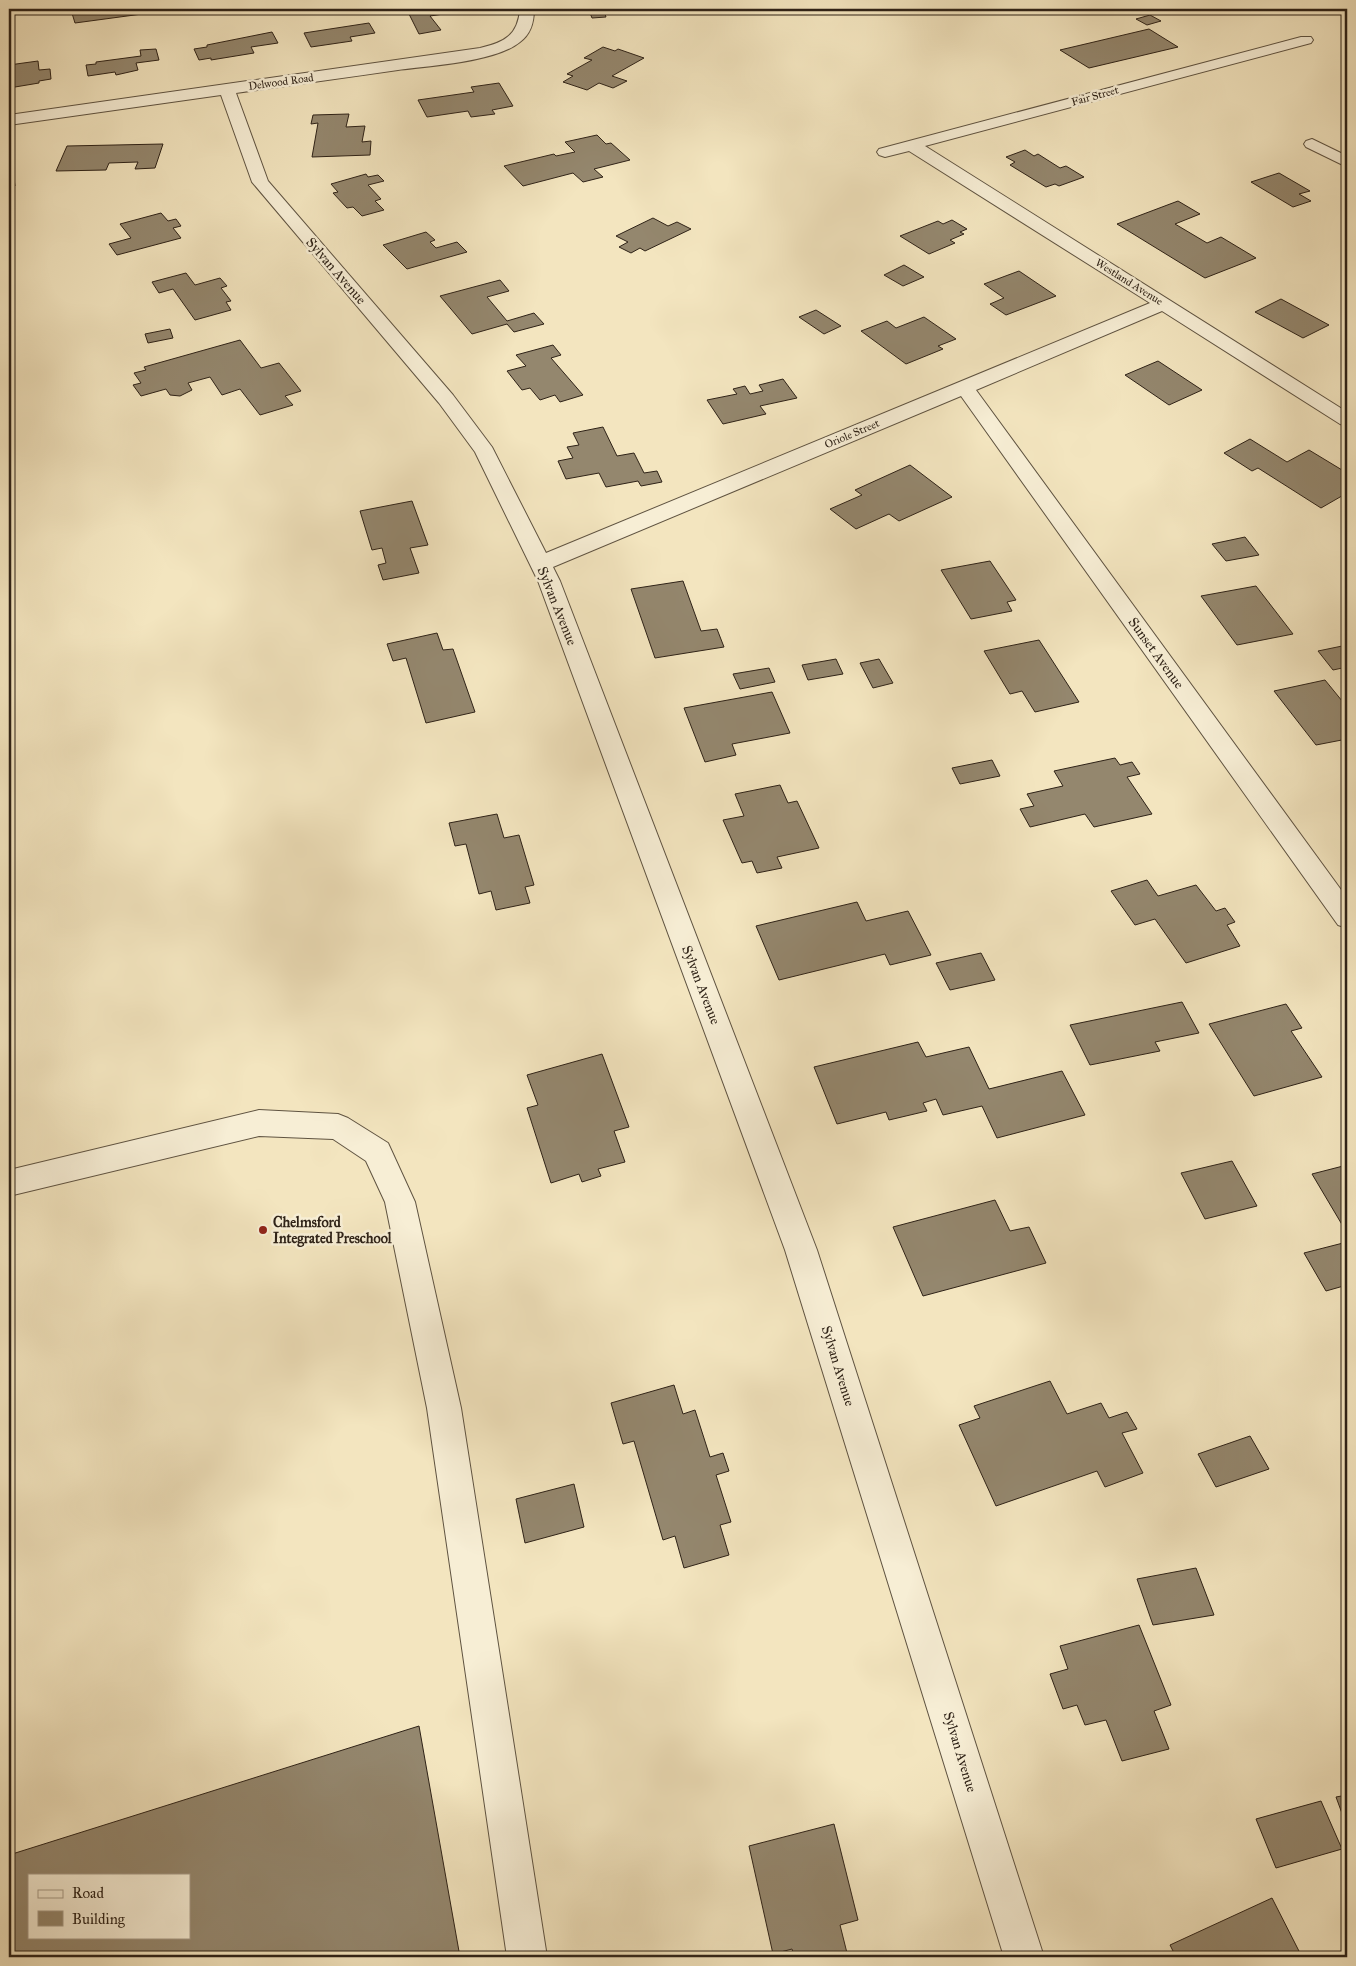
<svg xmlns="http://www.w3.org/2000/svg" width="1356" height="1966" font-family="'IM FELL Great Primer',serif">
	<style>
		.building { fill: #94876e; stroke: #2e2217; fill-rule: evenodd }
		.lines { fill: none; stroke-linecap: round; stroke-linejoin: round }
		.lane-casing { stroke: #5f5341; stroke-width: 2 }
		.street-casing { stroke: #5f5341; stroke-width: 2 }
		.lane { fill: #f7eed5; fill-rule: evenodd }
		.street { fill: #f7eed5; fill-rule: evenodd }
		.poi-dot { fill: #8f2418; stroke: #f7eed5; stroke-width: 2 }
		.labels { text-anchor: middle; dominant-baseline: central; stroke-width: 5; stroke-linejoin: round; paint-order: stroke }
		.far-street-label { font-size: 11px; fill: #2e2217; stroke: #f7eed5 }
		.street-label { font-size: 14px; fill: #2e2217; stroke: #f7eed5 }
		.poi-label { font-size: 14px; font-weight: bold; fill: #2e2217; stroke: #f7eed5; text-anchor: start }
	</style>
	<rect width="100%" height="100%" fill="#f3e5bf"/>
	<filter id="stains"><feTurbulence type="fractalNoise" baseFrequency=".004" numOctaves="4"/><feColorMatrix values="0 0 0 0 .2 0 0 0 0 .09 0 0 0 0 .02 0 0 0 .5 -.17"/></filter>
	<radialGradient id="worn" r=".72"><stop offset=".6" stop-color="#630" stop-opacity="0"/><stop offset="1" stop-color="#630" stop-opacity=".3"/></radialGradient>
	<!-- building -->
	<g class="building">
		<polygon points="78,9 140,9 142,14 75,23 71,10"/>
		<polygon points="416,9 471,9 471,10 430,16 441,30 419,34 407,10"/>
		<polygon points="583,9 621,9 621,10 604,11 606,17 592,18 590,13 585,14"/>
		<polygon points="1150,15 1161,21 1147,25 1136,19"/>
		<polygon points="369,23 375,33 350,37 352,41 311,47 304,33"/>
		<polygon points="1149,29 1178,47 1089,68 1060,50"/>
		<polygon points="272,32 278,43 251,47 254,53 211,60 211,58 199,60 194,49 207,47 207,45"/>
		<polygon points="603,47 615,51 618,49 644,58 612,76 627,81 613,88 599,83 587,90 563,82 573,76 567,74 592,60 584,58"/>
		<polygon points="156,49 159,60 136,63 138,70 116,75 115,72 88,76 86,65 96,64 96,62 141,56 140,50"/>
		<polygon points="38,61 39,70 50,69 51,79 39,81 39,83 9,88 9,65"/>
		<polygon points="499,83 513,106 492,110 495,114 471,117 468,111 427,117 418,100 474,92 471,87"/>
		<polygon points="349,114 346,127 365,126 362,142 371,141 370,155 312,157 318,123 311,124 313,115"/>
		<polygon points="597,135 606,144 611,143 630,160 594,169 603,177 583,182 573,173 523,186 504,166 554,154 556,156 575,152 565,142"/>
		<polygon points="163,144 155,168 135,169 138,162 109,163 106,170 56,171 67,146"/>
		<polygon points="1025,150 1034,156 1038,154 1060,168 1066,166 1084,177 1059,186 1055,184 1046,187 1010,165 1015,162 1006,157"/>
		<polygon points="9,163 12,163 15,186 9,186"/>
		<polygon points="1279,173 1310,191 1299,194 1311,201 1293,207 1251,182"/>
		<polygon points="366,174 368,177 378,175 384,181 368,185 381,199 375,201 384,210 362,216 353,207 347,208 333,193 338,192 331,184"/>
		<polygon points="1178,201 1200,214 1175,224 1207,243 1221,237 1256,258 1205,278 1117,224"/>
		<polygon points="161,213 168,221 176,219 181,226 173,228 181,238 117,255 109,244 131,238 120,224"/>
		<polygon points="653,218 668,226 677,222 691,229 645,251 640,248 631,253 619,247 628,242 616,236"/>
		<polygon points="952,220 967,229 960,232 964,234 950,240 955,243 929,254 900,236 938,221 943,224"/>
		<polygon points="426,232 435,240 430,242 436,248 457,242 467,252 407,269 383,245"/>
		<polygon points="904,265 924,277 903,286 884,275"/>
		<polygon points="1019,271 1056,296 1006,315 990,304 1004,298 984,284"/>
		<polygon points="186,273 195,285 220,278 227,286 221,288 231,301 226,302 231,310 195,320 173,289 159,293 152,282"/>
		<polygon points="500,280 509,291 487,297 507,321 534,313 544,324 514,332 507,324 472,334 440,296"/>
		<polygon points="1281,299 1329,325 1303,338 1255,312"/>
		<polygon points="816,310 841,326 824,334 799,317"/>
		<polygon points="924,317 956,339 938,346 943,349 906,364 861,331 887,321 896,328"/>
		<polygon points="170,329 173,338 148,343 145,334"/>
		<polygon points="240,340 261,368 279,363 301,391 285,396 293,405 260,415 240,389 222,395 210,377 188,383 192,390 180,396 170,395 166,389 141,396 133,385 141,383 134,373 146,370 144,367"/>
		<polygon points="553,345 561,355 551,358 583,395 560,402 555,395 540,400 530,388 522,390 507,371 526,366 516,355"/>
		<polygon points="1158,361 1202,390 1169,405 1125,375"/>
		<polygon points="783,379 797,398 760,406 766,414 723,424 707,400 737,394 733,389 745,386 750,394 763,391 759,385"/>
		<polygon points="603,427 617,456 634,453 644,473 657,471 662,482 641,486 638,481 606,487 599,473 566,479 558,461 573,458 567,447 579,445 573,433"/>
		<polygon points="1250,439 1287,462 1309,450 1347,473 1347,493 1321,508 1258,468 1252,471 1224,453"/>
		<polygon points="910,465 952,497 899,521 889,514 856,529 830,509 862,495 855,490"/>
		<polygon points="412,501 428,545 410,548 419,573 383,580 378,565 386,563 382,548 372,550 360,511"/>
		<polygon points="1245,537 1259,555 1226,561 1212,544"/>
		<polygon points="990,561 1016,600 1007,602 1012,611 971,619 941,570"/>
		<polygon points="683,581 701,631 717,629 724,647 655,658 631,589"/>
		<polygon points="1256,586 1293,634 1237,645 1201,596"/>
		<polygon points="437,633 443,650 453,649 475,712 426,723 406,658 393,661 387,644"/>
		<polygon points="1039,640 1079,702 1035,712 1022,691 1010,694 984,651"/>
		<polygon points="1347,645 1347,667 1333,670 1318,651"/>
		<polygon points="836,659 843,674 808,680 802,665"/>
		<polygon points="879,659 893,683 873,688 860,663"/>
		<polygon points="769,668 775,682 740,689 733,674"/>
		<polygon points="1325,680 1347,707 1347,739 1316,745 1274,691"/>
		<polygon points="772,692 790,733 732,744 736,755 705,762 684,708"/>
		<polygon points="1115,758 1120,765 1132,762 1140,774 1127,777 1152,814 1094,827 1085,814 1030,827 1020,809 1034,806 1027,794 1063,786 1054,771"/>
		<polygon points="992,760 1000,776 960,784 952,768"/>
		<polygon points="780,785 788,803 797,801 819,848 777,857 782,868 757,873 752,861 742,863 723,820 744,816 735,794"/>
		<polygon points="497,814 504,838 519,835 534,885 525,887 530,903 496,910 491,891 479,894 466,844 455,846 449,823"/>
		<polygon points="1147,880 1158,896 1196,885 1216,911 1225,908 1235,922 1227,925 1240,946 1186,963 1155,919 1135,925 1111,891"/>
		<polygon points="857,902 866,921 908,911 931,955 890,965 885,954 779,980 756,926"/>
		<polygon points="981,953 995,980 950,990 936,963"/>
		<polygon points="1182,1002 1199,1033 1155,1042 1160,1051 1090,1065 1070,1025"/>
		<polygon points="1286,1004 1302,1028 1291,1031 1322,1077 1254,1096 1209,1024"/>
		<polygon points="918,1042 926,1057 969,1047 989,1089 1062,1071 1085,1115 997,1138 982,1106 943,1115 936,1099 923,1103 927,1111 889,1120 886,1112 837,1124 814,1067"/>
		<polygon points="602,1054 629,1127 614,1131 625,1162 598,1169 601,1176 582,1182 579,1174 551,1183 527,1108 538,1105 527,1075"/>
		<polygon points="1232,1161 1257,1206 1205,1219 1181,1173"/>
		<polygon points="1347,1165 1347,1233 1312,1174"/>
		<polygon points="995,1200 1010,1231 1029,1227 1046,1263 923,1296 893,1227"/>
		<polygon points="1347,1242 1347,1285 1326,1291 1304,1253"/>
		<polygon points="1050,1381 1067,1414 1101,1403 1109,1418 1127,1412 1137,1429 1122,1433 1143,1473 1105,1487 1097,1471 996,1506 959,1425 980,1418 974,1406"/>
		<polygon points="674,1385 683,1414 695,1410 710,1457 723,1453 729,1471 716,1475 731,1522 720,1525 729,1555 684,1568 675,1536 663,1540 634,1441 623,1444 611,1403"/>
		<polygon points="1250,1436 1269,1469 1216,1487 1198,1454"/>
		<polygon points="574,1484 584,1527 525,1543 516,1499"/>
		<polygon points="1196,1568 1214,1615 1153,1625 1137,1579"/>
		<polygon points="1139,1625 1171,1705 1154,1711 1169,1749 1122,1761 1106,1720 1085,1725 1077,1705 1063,1709 1050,1674 1068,1669 1060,1646"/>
		<path d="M 419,1726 L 460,1957 L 9,1957 L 9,1855 ZM 29,1875 L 189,1875 L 189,1937 L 29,1937 Z"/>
		<polygon points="1347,1795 1347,1827 1336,1797"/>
		<polygon points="1321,1801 1342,1849 1276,1868 1256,1819"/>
		<polygon points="834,1824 858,1920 840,1925 848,1957 794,1957 792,1949 773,1954 749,1846"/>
		<polygon points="1272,1898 1302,1957 1176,1957 1170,1945"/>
	</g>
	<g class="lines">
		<!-- lane casing -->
		<g class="lane-casing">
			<polygon id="lane" points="259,1110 338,1114 348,1118 388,1143 415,1202 461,1408 547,1957 507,1957 427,1408 385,1202 366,1161 333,1139 259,1136 9,1196 9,1170"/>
		</g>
		<!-- street casing -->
		<g class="street-casing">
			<g id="street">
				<path d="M 520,9 L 534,9 C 534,22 531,34 520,42 C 496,62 429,66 398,70 C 344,78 290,85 236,93 L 268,181 L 453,395 L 492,447 L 546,553 L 1150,303 L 909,151 L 885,157 L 879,155 L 877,152 L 879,149 L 1301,37 L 1311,37 L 1313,40 L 1311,43 L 925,146 L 1347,412 L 1347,426 L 1340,424 L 1162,311 L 976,390 L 1347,898 L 1347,928 L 1338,925 L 961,396 L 553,567 L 560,581 L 817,1250 L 1044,1957 L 1004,1957 L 785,1250 L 538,581 L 475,452 L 439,403 L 252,182 L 221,95 L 9,125 L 9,115 L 480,48 C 505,42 518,35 520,9 Z"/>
				<polygon points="1312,139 1347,156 1347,167 1306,147 1304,144 1306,141"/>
			</g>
		</g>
		<!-- lane -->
		<use href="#lane" class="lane"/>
		<!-- street -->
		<use href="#street" class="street"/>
	</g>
	<!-- markers -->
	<circle class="poi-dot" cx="263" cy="1230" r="5"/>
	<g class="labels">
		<!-- far-street labels -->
		<g class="far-street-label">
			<text transform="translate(281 82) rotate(-8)">Delwood Road</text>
			<text transform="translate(1095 96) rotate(-15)">Fair Street</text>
			<text transform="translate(1129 282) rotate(32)">Westland Avenue</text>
			<text transform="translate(852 434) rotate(-23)">Oriole Street</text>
		</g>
		<!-- street labels -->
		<g class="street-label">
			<text transform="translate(336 271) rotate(49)">Sylvan Avenue</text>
			<text transform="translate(557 606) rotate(68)">Sylvan Avenue</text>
			<text transform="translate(1156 653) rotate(54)">Sunset Avenue</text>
			<text transform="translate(701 985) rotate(69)">Sylvan Avenue</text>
			<text transform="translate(838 1366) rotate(73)">Sylvan Avenue</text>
			<text transform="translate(960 1752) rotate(73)">Sylvan Avenue</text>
		</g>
		<!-- poi labels -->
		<g class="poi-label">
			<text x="273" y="1222">Chelmsford<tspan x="273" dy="16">Integrated Preschool</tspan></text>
		</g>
	</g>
	<!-- margin -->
	<rect width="1356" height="1966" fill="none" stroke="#f3e5bf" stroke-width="30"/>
	<rect x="10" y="10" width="1336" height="1946" fill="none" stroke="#2e2217" stroke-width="2.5"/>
	<rect x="15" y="15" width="1326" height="1936" fill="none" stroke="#2e2217"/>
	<!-- legend -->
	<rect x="28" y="1874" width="162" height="65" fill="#f7eed5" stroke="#a79c89"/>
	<rect x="38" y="1890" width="25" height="8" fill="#f7eed5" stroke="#a79c89"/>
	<text x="72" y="1898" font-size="15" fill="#2e2217">Road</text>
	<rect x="38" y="1911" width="25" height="15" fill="#94876e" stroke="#a79c89"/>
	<text x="72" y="1924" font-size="15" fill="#2e2217">Building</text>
	<rect width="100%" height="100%" filter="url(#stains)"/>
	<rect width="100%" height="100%" fill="url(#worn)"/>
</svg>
